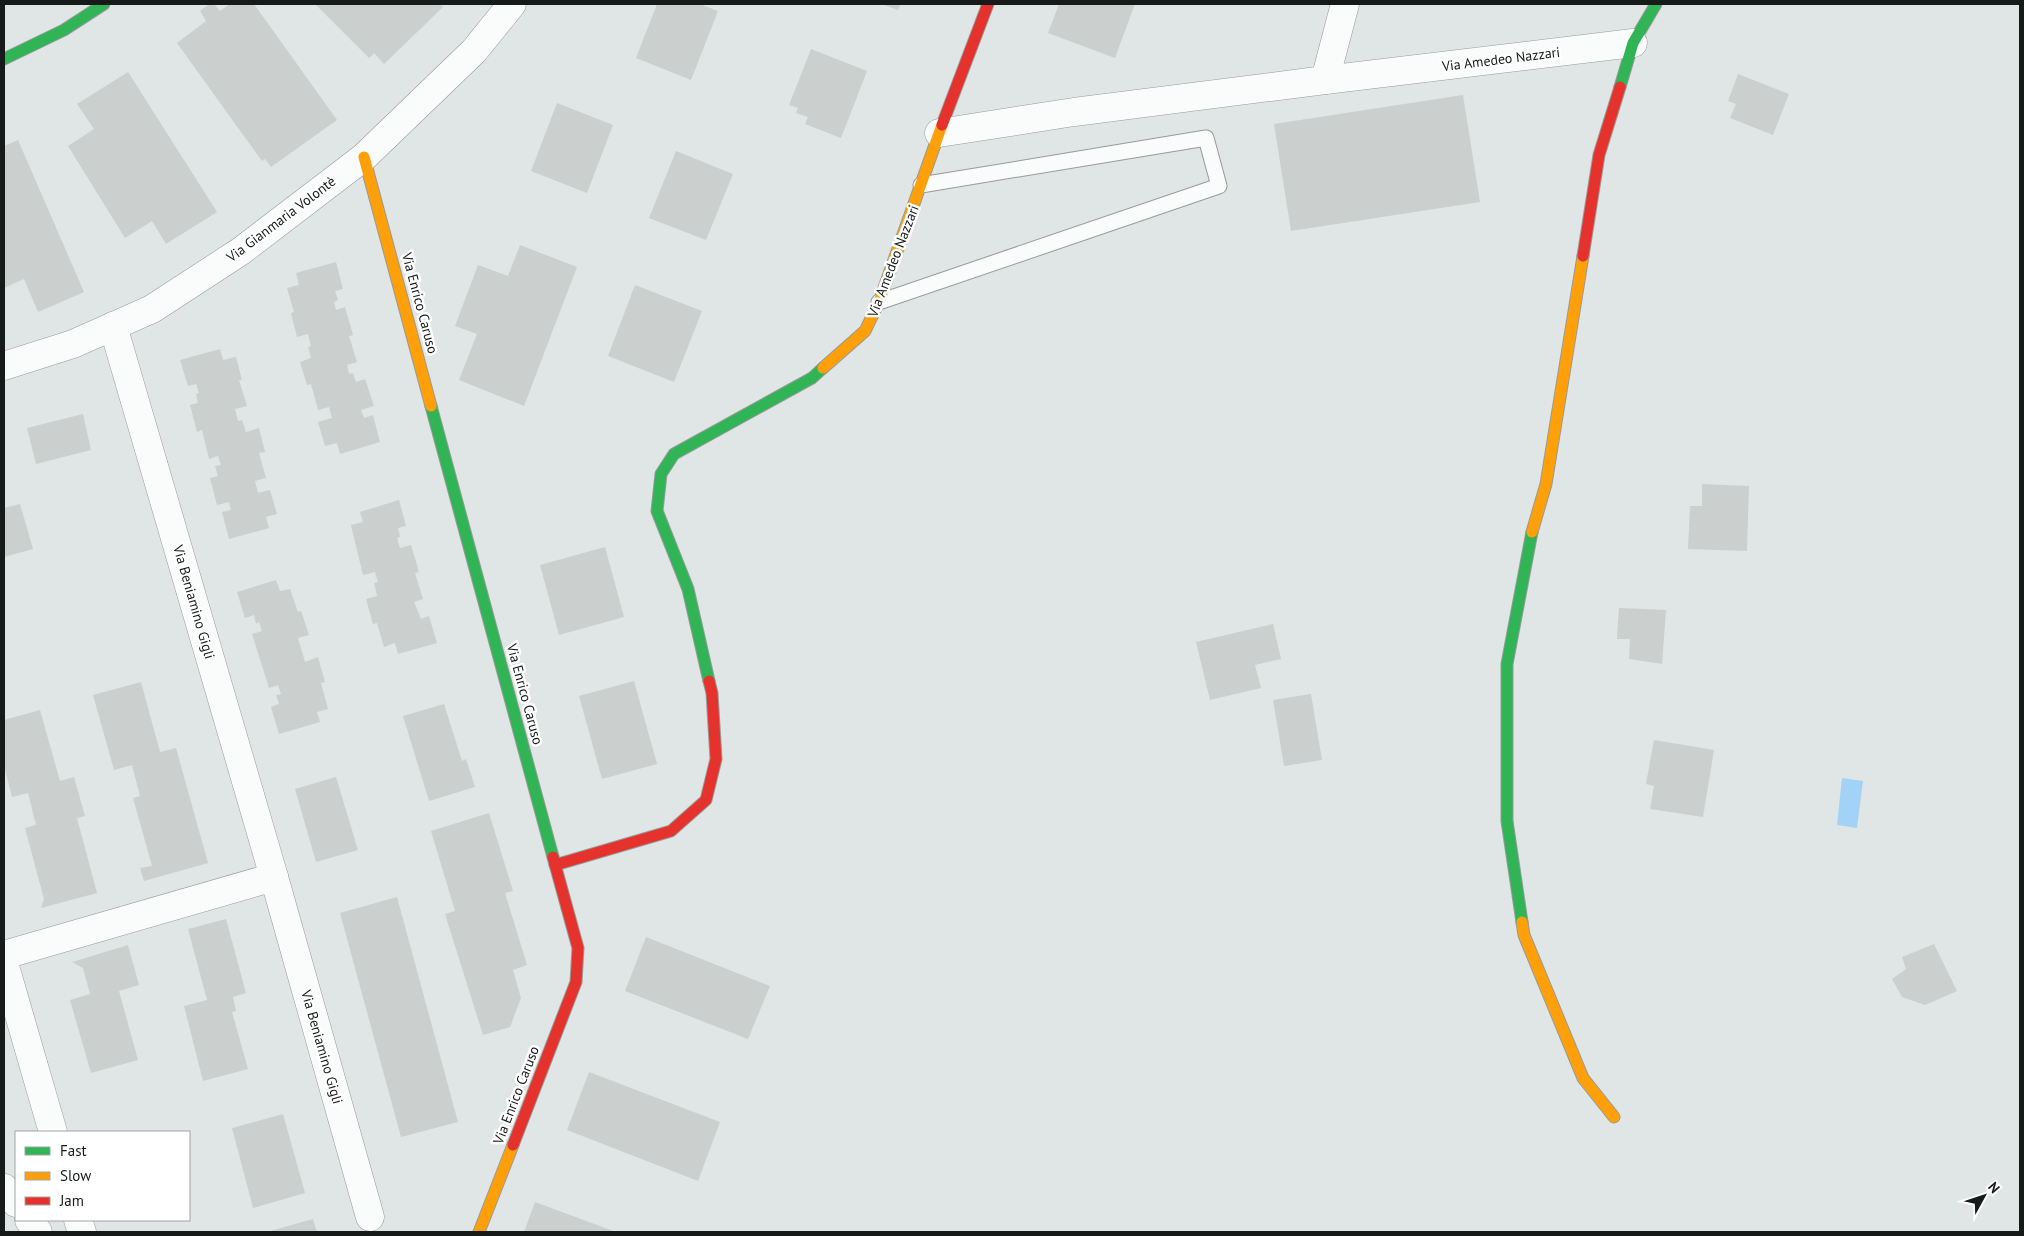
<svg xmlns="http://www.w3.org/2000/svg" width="2024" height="1236" font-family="'PT Sans',sans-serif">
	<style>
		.water { fill: #a2d2f6 }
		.building { fill: #cbcfcd }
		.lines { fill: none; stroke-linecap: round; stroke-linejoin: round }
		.lane-casing { stroke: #969b9a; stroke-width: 17 }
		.street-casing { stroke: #969b9a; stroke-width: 29 }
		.fast-casing { stroke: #969b9a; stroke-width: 13 }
		.slow-casing { stroke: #969b9a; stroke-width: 13 }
		.jam-casing { stroke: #969b9a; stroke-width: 13 }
		.lane { stroke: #fafbfb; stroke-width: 15 }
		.street { stroke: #fafbfb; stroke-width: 28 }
		.fast { stroke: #30b455; stroke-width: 11 }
		.slow { stroke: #ff9f0a; stroke-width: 11 }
		.jam { stroke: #e5322d; stroke-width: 11 }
		.labels { text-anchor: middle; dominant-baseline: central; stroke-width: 5; stroke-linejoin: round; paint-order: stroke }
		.street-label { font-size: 14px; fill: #161a19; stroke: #fff }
	</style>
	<rect width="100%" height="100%" fill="#e0e6e5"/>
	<!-- water -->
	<polygon class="water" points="1842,778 1863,781 1857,828 1837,825"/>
	<!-- building -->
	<g class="building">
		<polygon points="209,4 214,4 220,11 230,4 254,4 337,120 271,167 265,159 262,161 177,43 206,21 200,11"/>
		<polygon points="315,4 440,4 443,7 384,64 374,53 369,58"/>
		<polygon points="657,4 700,4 718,11 691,80 636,58"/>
		<polygon points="881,4 901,4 898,10"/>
		<polygon points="1059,4 1135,4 1115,58 1048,33"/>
		<polygon points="811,49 867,71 841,138 805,124 808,117 796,113 798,108 789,105"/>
		<polygon points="128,72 217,212 166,244 152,221 125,238 68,146 94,129 77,104"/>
		<polygon points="1738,74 1789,94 1773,135 1730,118 1736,104 1728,101"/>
		<polygon points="1463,95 1480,202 1291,231 1274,124"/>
		<polygon points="557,103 613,125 587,193 531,171"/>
		<polygon points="18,140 84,292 38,312 24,279 4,288 4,146"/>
		<polygon points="676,151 733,174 706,240 649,218"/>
		<polygon points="520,245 577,267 524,406 459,380 477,334 455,326 478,265 508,276"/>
		<polygon points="336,262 343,289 335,291 338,300 334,302 336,310 345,307 353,335 349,336 357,362 347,365 349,374 353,373 356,382 365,379 374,406 361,410 364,418 373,415 380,442 340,454 337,443 325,446 318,422 332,418 329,407 318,410 311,384 307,385 300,362 311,358 308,347 311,346 308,334 297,337 291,313 294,312 287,288 299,285 296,273"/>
		<polygon points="635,285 702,311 674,382 608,356"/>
		<polygon points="220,349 223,360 236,357 242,380 239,380 247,406 235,409 238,421 242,420 246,432 259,428 265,452 259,453 266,478 255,481 258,493 270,490 277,514 266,517 269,528 229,539 222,512 231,510 229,502 217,505 210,478 218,476 215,466 221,465 218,456 209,459 202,430 197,432 190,405 198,403 196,394 199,393 196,384 188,386 180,360"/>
		<polygon points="83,414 91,450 36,464 27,428"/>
		<polygon points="1702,484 1749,486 1747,551 1688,549 1690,506 1702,506"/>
		<polygon points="399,500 406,526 398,528 400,537 397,538 400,548 411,545 419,572 415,573 423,599 414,602 421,619 429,616 437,643 398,654 395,643 384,647 377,623 373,624 366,599 377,596 374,583 378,582 375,572 363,575 351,525 363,522 360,512"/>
		<polygon points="20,504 33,549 4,557 4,508"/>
		<polygon points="605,547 624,617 559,635 540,565"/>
		<polygon points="276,580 280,591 290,589 298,612 301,611 309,635 298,638 305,662 318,657 325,682 321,683 328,709 317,712 320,722 279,734 271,707 279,704 276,695 281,694 278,685 269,688 252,634 262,631 259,622 256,624 254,615 245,618 237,592"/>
		<polygon points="1619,608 1666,610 1662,664 1629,659 1630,639 1617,639"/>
		<polygon points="1273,624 1281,659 1255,665 1261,688 1210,700 1196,642"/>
		<polygon points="634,681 657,764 602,779 579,696"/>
		<polygon points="141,682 160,752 176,748 208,863 144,881 140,868 152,866 133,798 140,796 132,765 114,770 93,695"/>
		<polygon points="1311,694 1322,760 1284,766 1273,700"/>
		<polygon points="444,704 462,761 466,759 475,787 429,801 403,716"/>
		<polygon points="40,710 60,781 74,777 85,816 77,818 97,893 41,908 44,899 25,828 36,825 28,793 12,797 4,765 4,720"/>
		<polygon points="1654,740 1714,750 1703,817 1650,809 1654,786 1646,784"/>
		<polygon points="336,777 358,850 316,862 295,789"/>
		<polygon points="489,813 513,891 505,893 527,965 513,970 521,998 510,1027 483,1035 445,914 455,911 431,831"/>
		<polygon points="397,897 458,1122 401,1137 340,913"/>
		<polygon points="226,919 246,993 233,997 236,1011 232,1012 248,1069 203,1081 184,1006 207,1000 188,929"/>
		<polygon points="646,937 770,986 748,1039 625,991"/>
		<polygon points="1934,944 1957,991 1925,1005 1902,997 1892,979 1906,969 1902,957"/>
		<polygon points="128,945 139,985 119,991 138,1060 91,1073 70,1000 90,994 83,968 72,962"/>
		<polygon points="589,1072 720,1122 698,1181 567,1130"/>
		<polygon points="283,1114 305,1193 253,1208 232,1128"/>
		<polygon points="535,1202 616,1232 524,1232"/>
		<polygon points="313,1219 317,1232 267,1232"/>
	</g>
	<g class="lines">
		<!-- lane casing -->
		<g class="lane-casing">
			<polyline id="lane" points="879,302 1219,186 1206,138 921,185"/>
		</g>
		<!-- street casing -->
		<g class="street-casing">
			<g id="street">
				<polyline points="1325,80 1633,43"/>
				<polyline points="939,133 1074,112 1325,80 1345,4"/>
				<polyline points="4,366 73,344 152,309 241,251 364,157 474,51 512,4"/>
				<polyline points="274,877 370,1217"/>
				<polyline points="4,955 274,877 113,326"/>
				<polyline points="4,963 53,1132"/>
				<polyline points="4,1188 16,1203"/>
				<polyline points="29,1220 38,1232"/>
				<polyline points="78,1220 82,1232"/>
			</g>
		</g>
		<!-- fast casing -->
		<g class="fast-casing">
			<g id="fast">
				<polyline points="4,59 64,30 104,4"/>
				<polyline points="1620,87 1633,43 1656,4"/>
				<polyline points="431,406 553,857"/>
				<polyline points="709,681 688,589 657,511 661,474 674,454 812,378 823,368"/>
				<polyline points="1522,922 1507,821 1507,664 1532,532"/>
			</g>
		</g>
		<!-- slow casing -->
		<g class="slow-casing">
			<g id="slow">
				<polyline points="364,157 431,406"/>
				<polyline points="823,368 865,331 879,302 942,125"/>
				<polyline points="1532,532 1546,484 1583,256"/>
				<polyline points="1522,922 1524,935 1583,1078 1614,1117"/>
				<polyline points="479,1232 513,1145"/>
			</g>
		</g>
		<!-- jam casing -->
		<g class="jam-casing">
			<g id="jam">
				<polyline points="942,125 988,4"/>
				<polyline points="1583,256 1599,155 1620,87"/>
				<polyline points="555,865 671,831 706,800 716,759 712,693 709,681"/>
				<polyline points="513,1145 576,982 578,948 553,857"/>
			</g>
		</g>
		<!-- lane -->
		<use href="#lane" class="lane"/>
		<!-- street -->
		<use href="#street" class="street"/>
		<!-- fast -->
		<use href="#fast" class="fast"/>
		<!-- slow -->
		<use href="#slow" class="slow"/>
		<!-- jam -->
		<use href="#jam" class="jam"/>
	</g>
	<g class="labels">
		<!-- street labels -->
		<g class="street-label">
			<text transform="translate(1501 59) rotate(-7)">Via Amedeo Nazzari</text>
			<text transform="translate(281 219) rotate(-37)">Via Gianmaria Volontè</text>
			<text transform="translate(893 261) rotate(-69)">Via Amedeo Nazzari</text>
			<text transform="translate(420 303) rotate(75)">Via Enrico Caruso</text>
			<text transform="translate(194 602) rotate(74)">Via Beniamino Gigli</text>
			<text transform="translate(525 694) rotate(75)">Via Enrico Caruso</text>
			<text transform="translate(322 1047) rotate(74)">Via Beniamino Gigli</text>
			<text transform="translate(516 1095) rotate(-69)">Via Enrico Caruso</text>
		</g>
	</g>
	<!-- border -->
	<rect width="2024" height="1236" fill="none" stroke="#161a19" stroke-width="10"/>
	<!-- legend -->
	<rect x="15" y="1131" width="175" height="90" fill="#ffffff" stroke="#a2a3a3"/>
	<rect x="25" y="1147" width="25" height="8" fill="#30b455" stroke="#a2a3a3"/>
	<text x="60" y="1156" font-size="15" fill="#161a19">Fast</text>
	<rect x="25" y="1172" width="25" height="8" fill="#ff9f0a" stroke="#a2a3a3"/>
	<text x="60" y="1181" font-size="15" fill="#161a19">Slow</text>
	<rect x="25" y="1197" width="25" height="8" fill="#e5322d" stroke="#a2a3a3"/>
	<text x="60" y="1206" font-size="15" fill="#161a19">Jam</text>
	<!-- north arrow -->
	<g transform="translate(1984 1196) rotate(50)" stroke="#ffffff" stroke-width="4" paint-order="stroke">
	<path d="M0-4L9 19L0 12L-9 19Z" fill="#161a19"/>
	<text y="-8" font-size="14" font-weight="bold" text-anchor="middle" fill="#161a19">N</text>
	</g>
</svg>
